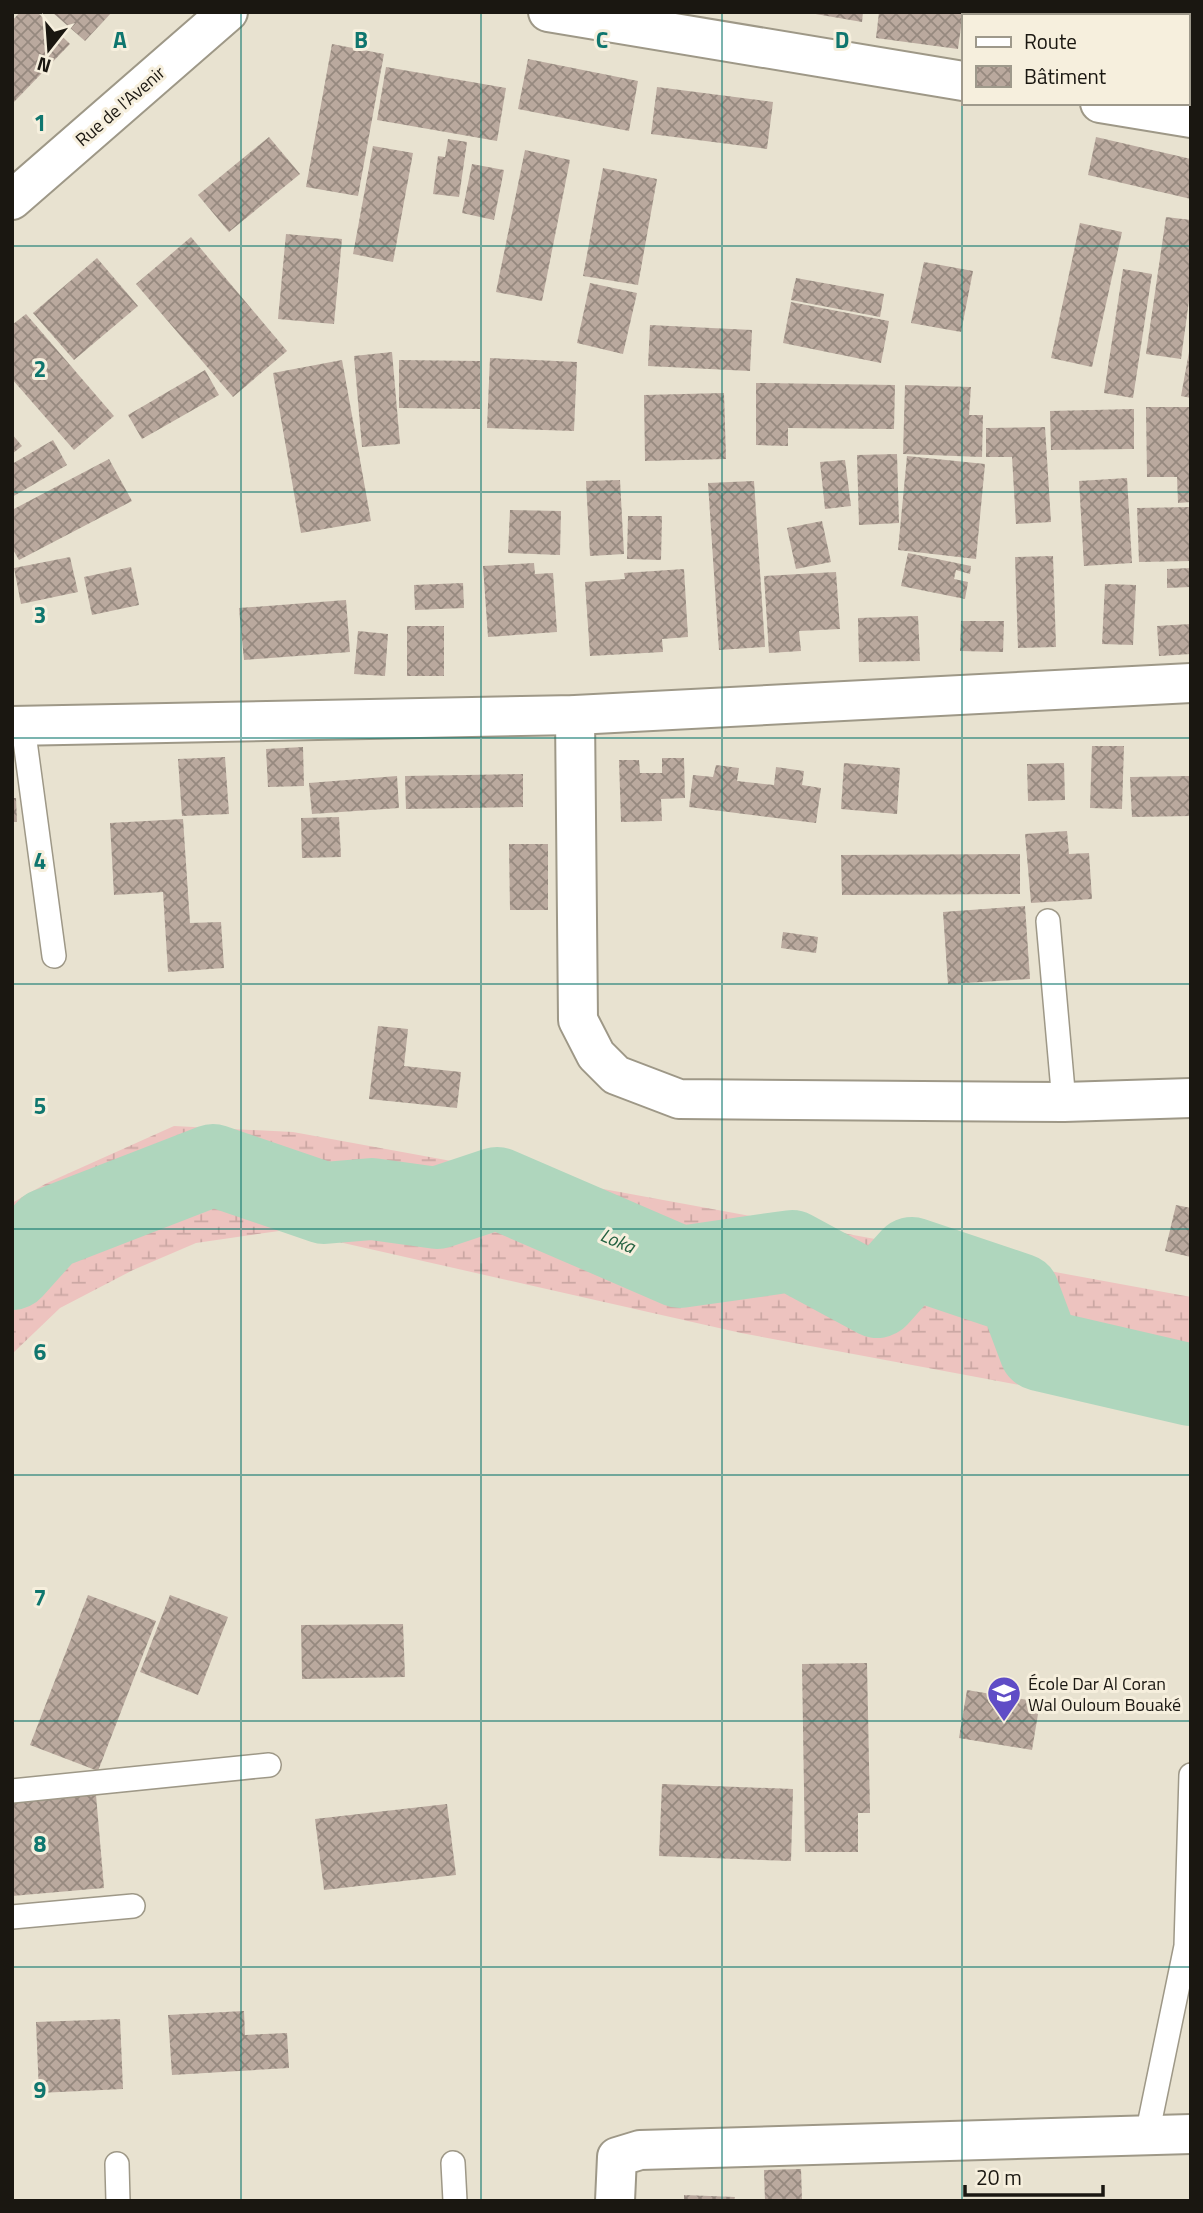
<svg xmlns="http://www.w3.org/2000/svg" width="1203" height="2213" font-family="'Titillium Web',sans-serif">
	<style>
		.wetland { fill: url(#wetland-marsh) }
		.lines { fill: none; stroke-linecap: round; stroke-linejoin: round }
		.river { stroke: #afd6bd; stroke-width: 82 }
		.building { fill: url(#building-cross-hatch) }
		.service-casing { stroke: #9e9887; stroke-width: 26 }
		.minor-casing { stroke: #9e9887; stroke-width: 42 }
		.service { stroke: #fff; stroke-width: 23 }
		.minor { stroke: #fff; stroke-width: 38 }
		.grid { fill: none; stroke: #0f766e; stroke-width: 2; stroke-opacity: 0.55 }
		.labels { text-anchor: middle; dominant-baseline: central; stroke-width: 6; stroke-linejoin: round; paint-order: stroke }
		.street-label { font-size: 18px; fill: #1a1711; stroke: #f6efdd }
		.poi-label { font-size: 18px; fill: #1a1711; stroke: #f6efdd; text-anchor: start }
		.water-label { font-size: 19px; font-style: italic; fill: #236140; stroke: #f6efdd }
		.grid-label { font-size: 23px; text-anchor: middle; font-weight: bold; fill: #0f766e; stroke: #f6efdd; stroke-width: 6; stroke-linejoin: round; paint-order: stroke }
	</style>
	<defs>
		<pattern id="wetland-marsh" width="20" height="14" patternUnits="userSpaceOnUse" patternTransform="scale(1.75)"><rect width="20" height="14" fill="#edc3bf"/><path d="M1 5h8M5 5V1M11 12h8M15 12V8" fill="none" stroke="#cba7a3"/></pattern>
		<pattern id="building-cross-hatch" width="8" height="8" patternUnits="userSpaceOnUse" patternTransform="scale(1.75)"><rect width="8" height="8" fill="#baa99e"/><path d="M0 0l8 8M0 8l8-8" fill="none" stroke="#96897f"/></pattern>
	</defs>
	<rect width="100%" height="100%" fill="#e8e2d0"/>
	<!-- wetland -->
	<polygon class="wetland" points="174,1126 293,1132 1191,1297 1191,1417 741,1333 286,1230 196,1243 133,1270 60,1308 12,1354 12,1203 47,1183"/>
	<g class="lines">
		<!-- river -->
		<polyline class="river" points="12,1269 48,1229 213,1165 324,1203 372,1199 437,1208 497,1188 680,1267 792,1251 877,1297 912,1258 1019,1294 1040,1350 1191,1385"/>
	</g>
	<!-- building -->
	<g class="building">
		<polygon points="20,12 37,12 70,44 12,104 12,21"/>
		<polygon points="52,12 112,12 85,41"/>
		<polygon points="804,12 863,12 862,22"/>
		<polygon points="879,12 963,12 958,49 876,38"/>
		<rect x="976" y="12" width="28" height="4"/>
		<polygon points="1114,12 1188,12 1188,16 1113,16"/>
		<polygon points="332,44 384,54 358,196 306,187"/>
		<polygon points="528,59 638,81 629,131 518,109"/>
		<polygon points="386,67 506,88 497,141 377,120"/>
		<polygon points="657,87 773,102 767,149 651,134"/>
		<polygon points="269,137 300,174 229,232 198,195"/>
		<polygon points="1096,137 1191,159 1191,199 1088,175"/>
		<polygon points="448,139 467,142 459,197 433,194 438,156 445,157"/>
		<polygon points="373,146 413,153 393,262 353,254"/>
		<polygon points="525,150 570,160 542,301 496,292"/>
		<polygon points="472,164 504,170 494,220 462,213"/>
		<polygon points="603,168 657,179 638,285 583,276"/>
		<polygon points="1166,217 1191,220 1191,286 1181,359 1146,354"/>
		<polygon points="1080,223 1122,232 1092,367 1051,358"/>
		<polygon points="286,234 342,239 334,324 278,319"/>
		<polygon points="191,237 287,351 233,397 136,284"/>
		<polygon points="97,258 138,306 74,360 33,313"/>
		<polygon points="924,262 973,271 961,332 911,323"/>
		<polygon points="1123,269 1152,274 1133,398 1104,393"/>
		<polygon points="796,278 884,294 880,317 791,300"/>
		<polygon points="590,283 637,293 623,354 577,343"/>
		<polygon points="791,302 889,321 881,363 783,343"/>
		<polygon points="26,314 114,416 74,450 12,379 12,325"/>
		<polygon points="650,325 752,330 750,371 648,366"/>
		<polygon points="392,352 400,444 362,447 354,356"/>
		<polygon points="1189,352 1191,352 1191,398 1181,396"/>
		<polygon points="490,358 577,362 574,431 487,428"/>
		<polygon points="342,360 371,521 301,533 273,373"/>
		<polygon points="399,360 480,361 480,409 399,408"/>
		<polygon points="205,370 219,395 142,439 128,415"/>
		<polygon points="756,383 895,385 894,429 788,428 788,446 756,445"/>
		<polygon points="905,385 971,387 969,415 983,415 982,457 903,454"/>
		<polygon points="724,393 726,459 645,461 644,395"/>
		<polygon points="1146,407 1191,407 1191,502 1178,503 1177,477 1147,477"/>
		<polygon points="1134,409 1134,449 1051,450 1050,411"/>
		<polygon points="1045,427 1051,522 1016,524 1012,457 986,457 986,428"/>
		<polygon points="12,434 22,446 12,454"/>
		<polygon points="53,440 67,465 12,497 12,464"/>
		<polygon points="897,454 899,523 859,525 857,455"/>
		<polygon points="907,456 985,464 976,559 898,550"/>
		<polygon points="109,459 132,501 19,560 12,548 12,510"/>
		<polygon points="845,460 851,506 825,509 820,462"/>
		<polygon points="1127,478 1132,563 1084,566 1079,481"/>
		<polygon points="620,480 624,554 590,556 586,481"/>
		<polygon points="754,481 765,647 719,650 708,483"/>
		<polygon points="1191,507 1191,561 1139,562 1137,508"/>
		<polygon points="510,510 561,511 560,555 508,553"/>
		<polygon points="628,516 662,516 661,560 627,559"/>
		<polygon points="822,521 831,562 796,569 787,528"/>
		<polygon points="908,553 971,566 970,574 956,570 954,579 968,582 965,599 901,586"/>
		<polygon points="1053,556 1056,647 1018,648 1015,557"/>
		<polygon points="70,557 78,592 21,604 14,568"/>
		<polygon points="534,563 535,574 553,573 557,632 488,637 483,566"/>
		<polygon points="131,567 139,605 92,615 84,577"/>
		<polygon points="1191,568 1191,587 1167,588 1167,569"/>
		<polygon points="684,569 688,637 662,639 663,652 590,656 585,582 625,579 624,573"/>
		<polygon points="836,572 840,629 799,631 801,651 769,653 764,576"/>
		<polygon points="463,583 464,608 415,610 414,585"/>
		<polygon points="1105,584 1136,585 1133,645 1102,644"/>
		<polygon points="346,600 350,652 244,660 239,608"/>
		<polygon points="918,616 920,661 859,662 858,618"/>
		<polygon points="961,621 1004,621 1003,652 960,651"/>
		<polygon points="1191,624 1191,654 1159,656 1157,626"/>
		<rect x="407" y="626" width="37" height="50"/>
		<polygon points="358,631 388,634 385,676 354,674"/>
		<polygon points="1092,746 1124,746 1122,809 1090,808"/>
		<polygon points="303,747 304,786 268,787 266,749"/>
		<polygon points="225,757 229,814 182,816 178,759"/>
		<polygon points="662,758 684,758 685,798 661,799 662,821 621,822 619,760 639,760 640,773 662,773"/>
		<polygon points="844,763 900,768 897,814 841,809"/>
		<polygon points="1064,763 1065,800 1028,801 1027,764"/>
		<polygon points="716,765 739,768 737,781 774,785 776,767 804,771 802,785 821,788 816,823 689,807 693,775 713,777"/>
		<polygon points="523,774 523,807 406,809 405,776"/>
		<polygon points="397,776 399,808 312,814 309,783"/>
		<polygon points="1189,776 1190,816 1132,817 1130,777"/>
		<polygon points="12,798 16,798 17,822 12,822"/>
		<polygon points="339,817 341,857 302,858 301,818"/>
		<polygon points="183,819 190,923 221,922 224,968 168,972 163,892 114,895 110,823"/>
		<polygon points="1067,831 1069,854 1089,853 1092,899 1031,903 1025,834"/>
		<polygon points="509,844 548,844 548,910 510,910"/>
		<polygon points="1020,854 1020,894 842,895 841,855"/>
		<polygon points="1025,906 1030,979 948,984 943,912"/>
		<polygon points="783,932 818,937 816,953 781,948"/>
		<polygon points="378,1026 408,1029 404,1066 461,1072 457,1108 369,1099"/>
		<polygon points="1176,1205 1191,1208 1191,1257 1165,1251"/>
		<polygon points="88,1595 156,1621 98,1771 30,1745"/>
		<polygon points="170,1595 228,1617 198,1695 140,1672"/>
		<polygon points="403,1624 405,1677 302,1679 301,1625"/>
		<polygon points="867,1663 870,1813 858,1813 858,1852 805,1852 802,1664"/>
		<polygon points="967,1690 1040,1702 1032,1750 959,1738"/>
		<polygon points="662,1784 793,1789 791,1861 659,1856"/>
		<polygon points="96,1795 104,1888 12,1896 12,1802"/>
		<polygon points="447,1804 456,1875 324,1890 315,1819"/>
		<polygon points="244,2011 245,2035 287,2033 289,2068 172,2075 168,2015"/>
		<polygon points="120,2019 123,2089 39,2093 36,2022"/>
		<polygon points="801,2169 802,2201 765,2201 764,2170"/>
		<polygon points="684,2195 735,2197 734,2201 684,2201"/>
	</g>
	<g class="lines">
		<!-- service casing -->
		<g class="service-casing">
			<g id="service">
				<polyline points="23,726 54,956"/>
				<polyline points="1048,921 1064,1102"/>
				<polyline points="12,1791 269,1765"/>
				<polyline points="12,1917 133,1906"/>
				<polyline points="1147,2135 1186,1946 1191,1775"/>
				<polyline points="453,2163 455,2201"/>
				<polyline points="117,2164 118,2201"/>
			</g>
		</g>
		<!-- minor casing -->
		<g class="minor-casing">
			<g id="minor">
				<polyline points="548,12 963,81"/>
				<polyline points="1100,103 1191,118"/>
				<polyline points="12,200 228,12"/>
				<polyline points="575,715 578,1020 596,1055 616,1075 679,1099 1064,1102 1191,1098"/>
				<polyline points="12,726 575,715 1191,683"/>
				<polyline points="615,2201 617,2157 640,2150 1191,2134"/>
			</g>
		</g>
		<!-- service -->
		<use href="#service" class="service"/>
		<!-- minor -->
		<use href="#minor" class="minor"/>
	</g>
	<!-- grid -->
	<path class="grid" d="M 241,12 L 241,2201M 481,12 L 481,2201M 722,12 L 722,2201M 962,12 L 962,2201M 12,246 L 1191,246M 12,492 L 1191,492M 12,738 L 1191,738M 12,984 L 1191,984M 12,1229 L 1191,1229M 12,1475 L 1191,1475M 12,1721 L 1191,1721M 12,1967 L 1191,1967"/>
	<!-- icons -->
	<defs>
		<g id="school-pin" transform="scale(1.75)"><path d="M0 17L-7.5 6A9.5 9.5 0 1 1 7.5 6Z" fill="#5f4dc6" stroke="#f6efdd"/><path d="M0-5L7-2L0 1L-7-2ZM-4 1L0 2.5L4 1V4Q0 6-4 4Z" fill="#fff"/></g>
	</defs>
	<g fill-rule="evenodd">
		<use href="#school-pin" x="1004" y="1693"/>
	</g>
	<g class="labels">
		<!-- street labels -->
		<g class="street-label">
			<text transform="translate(120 106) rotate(-41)">Rue de l'Avenir</text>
		</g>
		<!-- poi labels -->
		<g class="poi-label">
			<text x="1028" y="1683">École Dar Al Coran<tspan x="1028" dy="21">Wal Ouloum Bouaké</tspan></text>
		</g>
		<!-- water labels -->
		<g class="water-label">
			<text transform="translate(618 1240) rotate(23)">Loka</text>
		</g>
	</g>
	<g class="grid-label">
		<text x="120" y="48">A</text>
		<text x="361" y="48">B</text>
		<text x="602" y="48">C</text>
		<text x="842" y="48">D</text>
		<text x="40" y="131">1</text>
		<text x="40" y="377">2</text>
		<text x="40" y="623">3</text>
		<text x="40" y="869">4</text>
		<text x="40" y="1114">5</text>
		<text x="40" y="1360">6</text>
		<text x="40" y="1606">7</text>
		<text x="40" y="1852">8</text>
		<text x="40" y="2098">9</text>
	</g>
	<!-- border -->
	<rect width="1203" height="2213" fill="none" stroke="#1a1711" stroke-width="28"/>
	<!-- legend -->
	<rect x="962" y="14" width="228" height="91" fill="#f6efdd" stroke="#9e998b" stroke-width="2"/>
	<rect x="976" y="37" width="35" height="10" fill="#ffffff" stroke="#9e998b" stroke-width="2"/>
	<text x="1024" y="49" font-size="21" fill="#1a1711">Route</text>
	<rect x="976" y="66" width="35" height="21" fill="url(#building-cross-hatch)" stroke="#9e998b" stroke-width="2"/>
	<text x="1024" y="84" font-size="21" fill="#1a1711">Bâtiment</text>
	<!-- north arrow -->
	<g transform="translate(49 49) rotate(197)" stroke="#f6efdd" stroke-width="5" paint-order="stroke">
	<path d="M0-5L12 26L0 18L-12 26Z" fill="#1a1711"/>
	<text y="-10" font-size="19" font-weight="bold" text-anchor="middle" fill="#1a1711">N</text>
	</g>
	<!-- scale -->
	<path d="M965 2185v10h138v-10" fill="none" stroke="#1a1711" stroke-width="3.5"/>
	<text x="976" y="2185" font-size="21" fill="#1a1711" stroke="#f6efdd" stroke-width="5" paint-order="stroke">20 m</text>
</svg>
